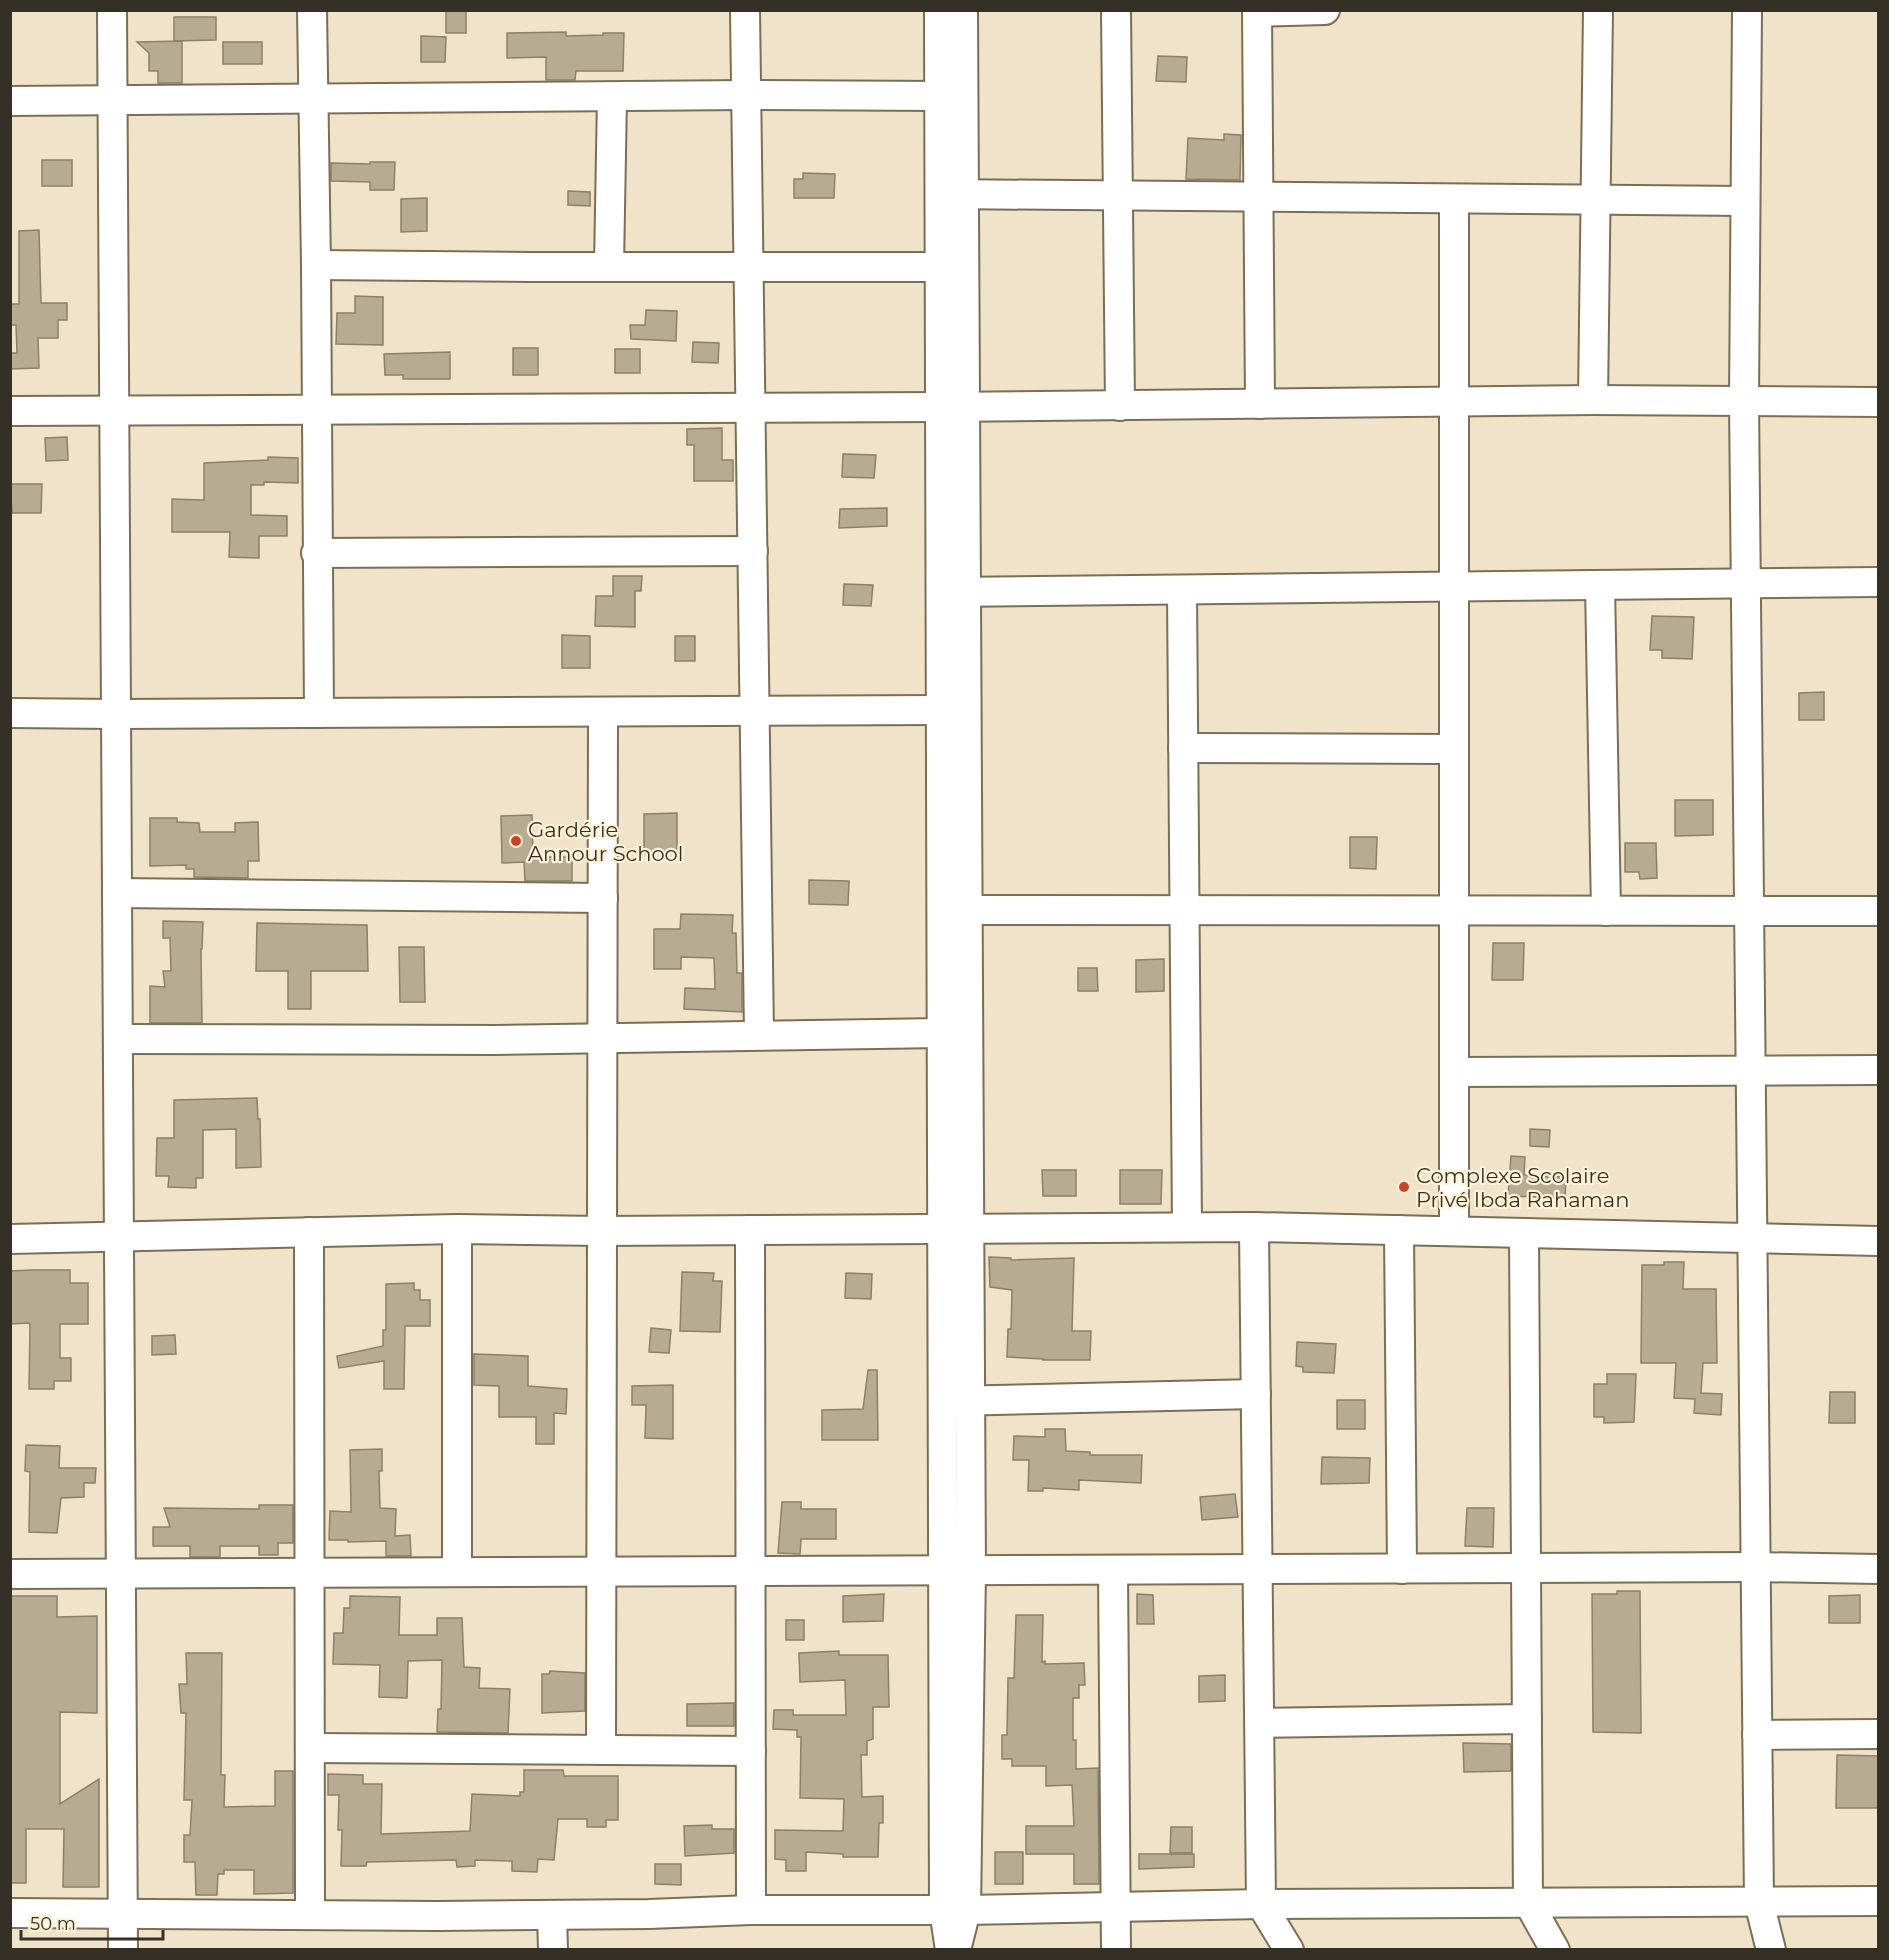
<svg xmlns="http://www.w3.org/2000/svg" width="1889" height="1960" font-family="Montserrat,sans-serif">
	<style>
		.building { fill: #b7ab92; stroke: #8b8068; stroke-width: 1.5 }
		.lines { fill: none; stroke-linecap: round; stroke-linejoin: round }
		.minor-casing { stroke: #796e57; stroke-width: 32 }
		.minor { stroke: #fff; stroke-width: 28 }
		.poi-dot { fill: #cb4029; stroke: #fdf1d6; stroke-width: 2 }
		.labels { text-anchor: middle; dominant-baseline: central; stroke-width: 4.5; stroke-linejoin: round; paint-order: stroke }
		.poi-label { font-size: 21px; fill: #353026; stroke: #fdf1d6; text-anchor: start }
	</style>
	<rect width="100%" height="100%" fill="#f0e3c9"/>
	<!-- building -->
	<g class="building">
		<rect x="446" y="10" width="20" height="23"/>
		<polygon points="174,17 216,17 216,40 174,41"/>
		<polygon points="566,32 566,36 603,35 603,33 624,33 623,71 576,71 575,80 546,80 546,57 507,58 507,33"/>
		<polygon points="421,36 446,37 445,62 421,62"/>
		<polygon points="182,41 182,83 158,83 158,71 149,71 149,53 137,42"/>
		<rect x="223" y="42" width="39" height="22"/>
		<polygon points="1158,56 1187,57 1186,82 1156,81"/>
		<polygon points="1224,134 1241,135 1240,180 1186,179 1188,138 1224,140"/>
		<rect x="42" y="160" width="30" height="26"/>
		<polygon points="370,162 395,162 394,190 370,190 370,182 331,181 331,163 370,164"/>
		<polygon points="803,173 835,174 834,198 794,198 794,179 803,179"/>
		<polygon points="568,191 590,192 590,206 568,205"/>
		<polygon points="427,198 427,231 401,232 401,199"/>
		<polygon points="39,230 41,303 67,303 67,320 58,320 58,338 38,338 39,368 10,369 10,353 17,353 16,325 10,325 10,304 19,304 19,231"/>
		<polygon points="355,296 383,297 383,345 336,344 337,313 355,313"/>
		<polygon points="646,310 677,311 676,341 631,339 630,325 645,325"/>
		<polygon points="693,342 719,343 718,363 692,362"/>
		<rect x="513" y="348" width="25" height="27"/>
		<rect x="615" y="349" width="25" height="24"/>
		<polygon points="450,352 450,379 403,379 403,375 385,375 384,354"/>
		<polygon points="722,428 722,460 733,460 733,481 694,481 694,445 687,445 687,429"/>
		<polygon points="67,437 68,460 46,461 45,438"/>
		<polygon points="843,454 876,455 874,478 842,477"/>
		<polygon points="268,457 298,458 298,483 264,482 264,485 251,485 251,515 287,516 287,536 259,536 259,558 229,557 230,532 172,532 172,499 204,500 204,463 268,460"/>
		<polygon points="10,484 42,484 41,513 12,513"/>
		<polygon points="887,508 887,526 839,528 840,509"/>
		<polygon points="613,576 642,576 641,591 635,591 635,627 595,626 596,596 613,596"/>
		<polygon points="844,584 873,585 871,606 843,605"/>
		<polygon points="1652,616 1694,617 1692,659 1662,658 1662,650 1650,650"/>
		<polygon points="562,635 590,636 590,668 562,668"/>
		<rect x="675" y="636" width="20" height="25"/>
		<polygon points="1824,692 1824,720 1799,720 1799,693"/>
		<polygon points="1675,800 1713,800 1713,835 1675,836"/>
		<polygon points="677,813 677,852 644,853 644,814"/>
		<polygon points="532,815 533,857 572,857 572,881 525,881 524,862 502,863 501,816"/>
		<polygon points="150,818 177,818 177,822 199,823 200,832 235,832 235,823 258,822 259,861 248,861 248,878 194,877 194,869 186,869 186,865 150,866"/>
		<polygon points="1350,837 1377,837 1376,869 1350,868"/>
		<polygon points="1625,843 1656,843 1657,878 1640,879 1639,872 1625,872"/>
		<polygon points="809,880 849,881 848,905 809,904"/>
		<polygon points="681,914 733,915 732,933 736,933 737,973 742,973 742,1012 684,1009 685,988 715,989 714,958 681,957 681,969 654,969 654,929 680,929"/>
		<polygon points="163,921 203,922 202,949 201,949 202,1023 150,1023 150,986 165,987 163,971 171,971 170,938 163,938"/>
		<polygon points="257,923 367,925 368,971 311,971 311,1009 288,1009 288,971 256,971"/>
		<polygon points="1493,943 1524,943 1523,980 1492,980"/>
		<polygon points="399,947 424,947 425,1002 400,1002"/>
		<polygon points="1164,959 1164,991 1136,992 1136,960"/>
		<polygon points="1078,968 1097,968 1098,991 1078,991"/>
		<polygon points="257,1098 258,1119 260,1119 261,1167 236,1168 236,1129 203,1130 203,1178 196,1178 196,1188 168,1187 169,1176 156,1176 157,1138 174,1138 174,1100"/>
		<polygon points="1530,1129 1550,1130 1549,1147 1530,1146"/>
		<polygon points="1511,1156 1525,1157 1524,1175 1566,1177 1565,1198 1508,1196"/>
		<polygon points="1042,1170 1076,1170 1076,1196 1043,1196"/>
		<polygon points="1120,1170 1162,1170 1161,1204 1120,1204"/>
		<polygon points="989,1257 1011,1258 1011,1260 1074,1258 1072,1331 1091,1331 1090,1360 1043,1360 1043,1359 1007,1357 1008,1329 1011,1329 1012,1290 990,1287"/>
		<polygon points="1664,1262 1684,1262 1683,1289 1716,1289 1717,1363 1703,1363 1701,1393 1722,1394 1721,1415 1694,1413 1695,1399 1674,1398 1676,1363 1641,1363 1642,1265 1664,1265"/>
		<polygon points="32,1270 70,1270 70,1283 88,1283 88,1324 60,1324 60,1358 71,1358 71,1381 54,1381 54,1389 29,1389 30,1325 29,1323 10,1324 10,1271"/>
		<polygon points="682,1272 714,1273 713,1281 722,1281 720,1332 680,1331"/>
		<polygon points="846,1273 872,1274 871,1299 845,1298"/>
		<polygon points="414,1283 414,1290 420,1290 420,1300 430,1300 430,1326 405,1326 404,1389 384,1389 384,1361 339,1368 337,1356 383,1346 383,1330 386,1330 386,1284"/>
		<polygon points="651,1328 671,1330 669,1353 649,1352"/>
		<polygon points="175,1335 176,1354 152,1355 152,1336"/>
		<polygon points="1297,1342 1336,1344 1334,1373 1303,1372 1303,1367 1296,1366"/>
		<polygon points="474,1354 528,1356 528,1386 567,1389 566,1414 554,1413 554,1444 536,1444 536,1417 499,1417 499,1386 474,1385"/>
		<polygon points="868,1370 877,1370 878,1440 822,1440 822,1410 863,1409"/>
		<polygon points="1607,1374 1636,1374 1634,1422 1604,1423 1604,1417 1594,1417 1594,1384 1607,1384"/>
		<polygon points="673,1385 673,1439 645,1438 646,1405 632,1405 632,1386"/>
		<polygon points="1830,1392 1855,1392 1855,1423 1829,1423"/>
		<rect x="1337" y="1400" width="28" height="29"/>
		<polygon points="1045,1429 1065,1429 1066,1451 1090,1452 1090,1455 1142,1455 1141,1483 1079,1480 1079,1490 1043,1488 1043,1491 1028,1491 1029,1460 1013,1460 1014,1436 1045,1437"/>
		<polygon points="26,1445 60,1446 59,1468 96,1468 95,1483 84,1483 84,1497 61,1498 57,1533 29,1532 30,1472 25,1471"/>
		<polygon points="382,1449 382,1471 379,1471 380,1508 396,1509 395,1536 410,1535 411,1556 386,1556 386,1541 348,1542 348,1540 329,1540 330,1511 351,1512 350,1450"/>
		<polygon points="1322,1457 1370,1458 1369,1483 1321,1484"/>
		<polygon points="1235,1494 1238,1517 1202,1520 1200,1497"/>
		<polygon points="782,1502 801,1502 801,1509 836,1509 836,1539 801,1539 800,1554 778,1553"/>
		<polygon points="259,1505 293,1505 293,1543 278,1543 278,1555 259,1555 259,1546 220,1546 220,1557 190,1557 190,1546 153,1546 153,1527 170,1527 164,1508 259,1509"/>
		<polygon points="1467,1508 1494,1508 1493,1547 1465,1546"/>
		<polygon points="1617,1591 1640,1591 1641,1733 1593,1732 1592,1594 1617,1594"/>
		<polygon points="884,1594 883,1621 843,1622 843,1596"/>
		<polygon points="1137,1594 1153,1595 1154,1624 1137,1624"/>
		<polygon points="1860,1595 1860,1623 1829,1623 1829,1596"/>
		<polygon points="10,1596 57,1596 57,1617 97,1616 97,1713 60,1712 60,1804 99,1779 99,1887 63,1887 64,1829 26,1829 26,1883 10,1883"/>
		<polygon points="350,1596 400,1597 399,1635 437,1635 437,1618 462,1618 464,1667 480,1668 479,1688 510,1689 508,1733 437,1732 438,1709 441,1709 442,1660 408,1661 407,1698 379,1697 380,1665 333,1664 334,1633 343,1633 344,1608 350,1608"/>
		<polygon points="1016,1615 1043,1615 1042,1662 1045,1661 1045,1664 1084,1663 1085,1685 1079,1685 1079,1698 1073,1698 1073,1740 1076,1740 1076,1769 1098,1768 1099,1884 1074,1884 1074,1854 1026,1854 1026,1826 1074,1826 1072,1785 1046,1786 1046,1766 1012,1766 1012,1759 1002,1759 1002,1735 1007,1735 1008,1678 1014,1678"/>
		<rect x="786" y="1620" width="18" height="20"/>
		<polygon points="839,1651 839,1655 888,1655 889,1707 873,1707 873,1739 867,1741 867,1755 861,1755 862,1797 883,1796 883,1823 879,1823 878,1857 843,1857 843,1854 806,1852 806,1871 786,1871 786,1860 775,1859 775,1830 843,1831 844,1799 800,1798 801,1737 797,1737 797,1730 773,1729 774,1710 793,1710 793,1715 846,1715 845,1680 800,1682 799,1653"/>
		<polygon points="186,1653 222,1653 221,1775 225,1775 224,1807 275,1806 275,1771 293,1771 293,1893 254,1894 254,1870 224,1870 224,1874 218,1874 217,1895 196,1895 195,1862 184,1862 184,1835 190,1835 192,1800 184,1800 186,1713 181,1713 179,1684 187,1684"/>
		<polygon points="550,1671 585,1673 585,1711 542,1713 542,1674 549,1674"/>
		<polygon points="1225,1675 1225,1701 1199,1702 1199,1676"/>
		<polygon points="734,1703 734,1726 687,1726 687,1704"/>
		<polygon points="1463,1743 1511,1744 1511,1771 1464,1772"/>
		<polygon points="1837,1755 1878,1756 1878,1808 1836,1808"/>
		<polygon points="524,1770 563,1770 564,1776 618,1776 618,1820 606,1820 606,1827 587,1827 587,1819 558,1819 554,1860 538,1859 537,1872 512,1871 512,1861 475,1860 475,1866 457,1867 456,1860 367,1862 366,1866 341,1866 342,1830 338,1830 339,1795 328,1795 328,1774 363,1775 363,1784 382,1784 381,1834 470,1831 472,1794 520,1796 520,1792 524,1792"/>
		<polygon points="712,1825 712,1829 734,1829 734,1853 685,1856 684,1826"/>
		<polygon points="1171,1827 1192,1827 1192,1853 1170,1853"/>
		<rect x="995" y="1852" width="28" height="32"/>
		<polygon points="1139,1854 1194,1854 1194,1867 1139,1869"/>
		<polygon points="655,1864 681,1864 681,1885 655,1884"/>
	</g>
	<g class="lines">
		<!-- minor casing -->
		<g class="minor-casing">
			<g id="minor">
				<polyline points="112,10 123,1950"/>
				<polyline points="312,10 316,265 319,713"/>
				<polyline points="745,10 759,1035"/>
				<polyline points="939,10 944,1910 950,1950"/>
				<polyline points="1116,10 1120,406"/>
				<polyline points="1257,10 1260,404"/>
				<polyline points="1747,10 1744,401 1759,1902 1771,1950"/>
				<polyline points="1257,12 1325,10"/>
				<polyline points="10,101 746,95 939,96"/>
				<polyline points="945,194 1745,201"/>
				<polyline points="316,265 531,267 940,267"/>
				<polyline points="609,266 612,97"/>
				<polyline points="1593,400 1598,10"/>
				<polyline points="10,411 940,407 1593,400 1878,402"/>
				<polyline points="316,553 753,551"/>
				<polyline points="1600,585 1606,911"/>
				<polyline points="1182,590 1187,1227"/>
				<polyline points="949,592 1878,582"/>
				<polyline points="10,713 116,714 941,710"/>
				<polyline points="1183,748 1454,749"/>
				<polyline points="117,893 603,898"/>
				<polyline points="951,910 1878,911"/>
				<polyline points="118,1039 495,1040 942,1033"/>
				<polyline points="1454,1072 1878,1070"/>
				<polyline points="1254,1227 1261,1904 1289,1950"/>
				<polyline points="457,1229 457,1572"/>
				<polyline points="750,1230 751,1910"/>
				<polyline points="1399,1230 1402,1569"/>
				<polyline points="1454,1231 1454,199"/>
				<polyline points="309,1232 310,1915"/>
				<polyline points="1524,1233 1528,1902 1555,1950"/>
				<polyline points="10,1239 457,1229 602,1231 1254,1227 1878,1241"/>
				<polyline points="951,1401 1256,1394"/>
				<polyline points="1113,1570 1116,1950"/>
				<polyline points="10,1574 1755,1567 1878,1569"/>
				<polyline points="1260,1723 1527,1719"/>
				<polyline points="1757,1735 1878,1734"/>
				<polyline points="310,1748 751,1751"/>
				<polyline points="601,1750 603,712"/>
				<polyline points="10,1913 437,1916 649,1914 751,1910 966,1910 1261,1904 1878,1901"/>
				<polyline points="552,1915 553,1950"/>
				<polyline points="956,1950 966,1910 971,1571 963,10"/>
			</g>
		</g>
		<!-- minor -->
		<use href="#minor" class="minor"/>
	</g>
	<!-- markers -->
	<g class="poi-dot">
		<circle cx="516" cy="841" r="6"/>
		<circle cx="1404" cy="1187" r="6"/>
	</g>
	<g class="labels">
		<!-- poi labels -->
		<g class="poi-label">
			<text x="528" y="829">Gardérie<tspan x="528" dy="24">Annour School</tspan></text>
			<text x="1416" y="1175">Complexe Scolaire<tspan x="1416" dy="24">Privé Ibda Rahaman</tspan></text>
		</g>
	</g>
	<!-- border -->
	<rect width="1889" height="1960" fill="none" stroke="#353026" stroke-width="24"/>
	<!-- scale -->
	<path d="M21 1930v9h142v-9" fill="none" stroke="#353026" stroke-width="3"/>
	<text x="30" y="1930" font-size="18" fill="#353026" stroke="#fdf1d6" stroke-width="4.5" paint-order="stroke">50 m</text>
</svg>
